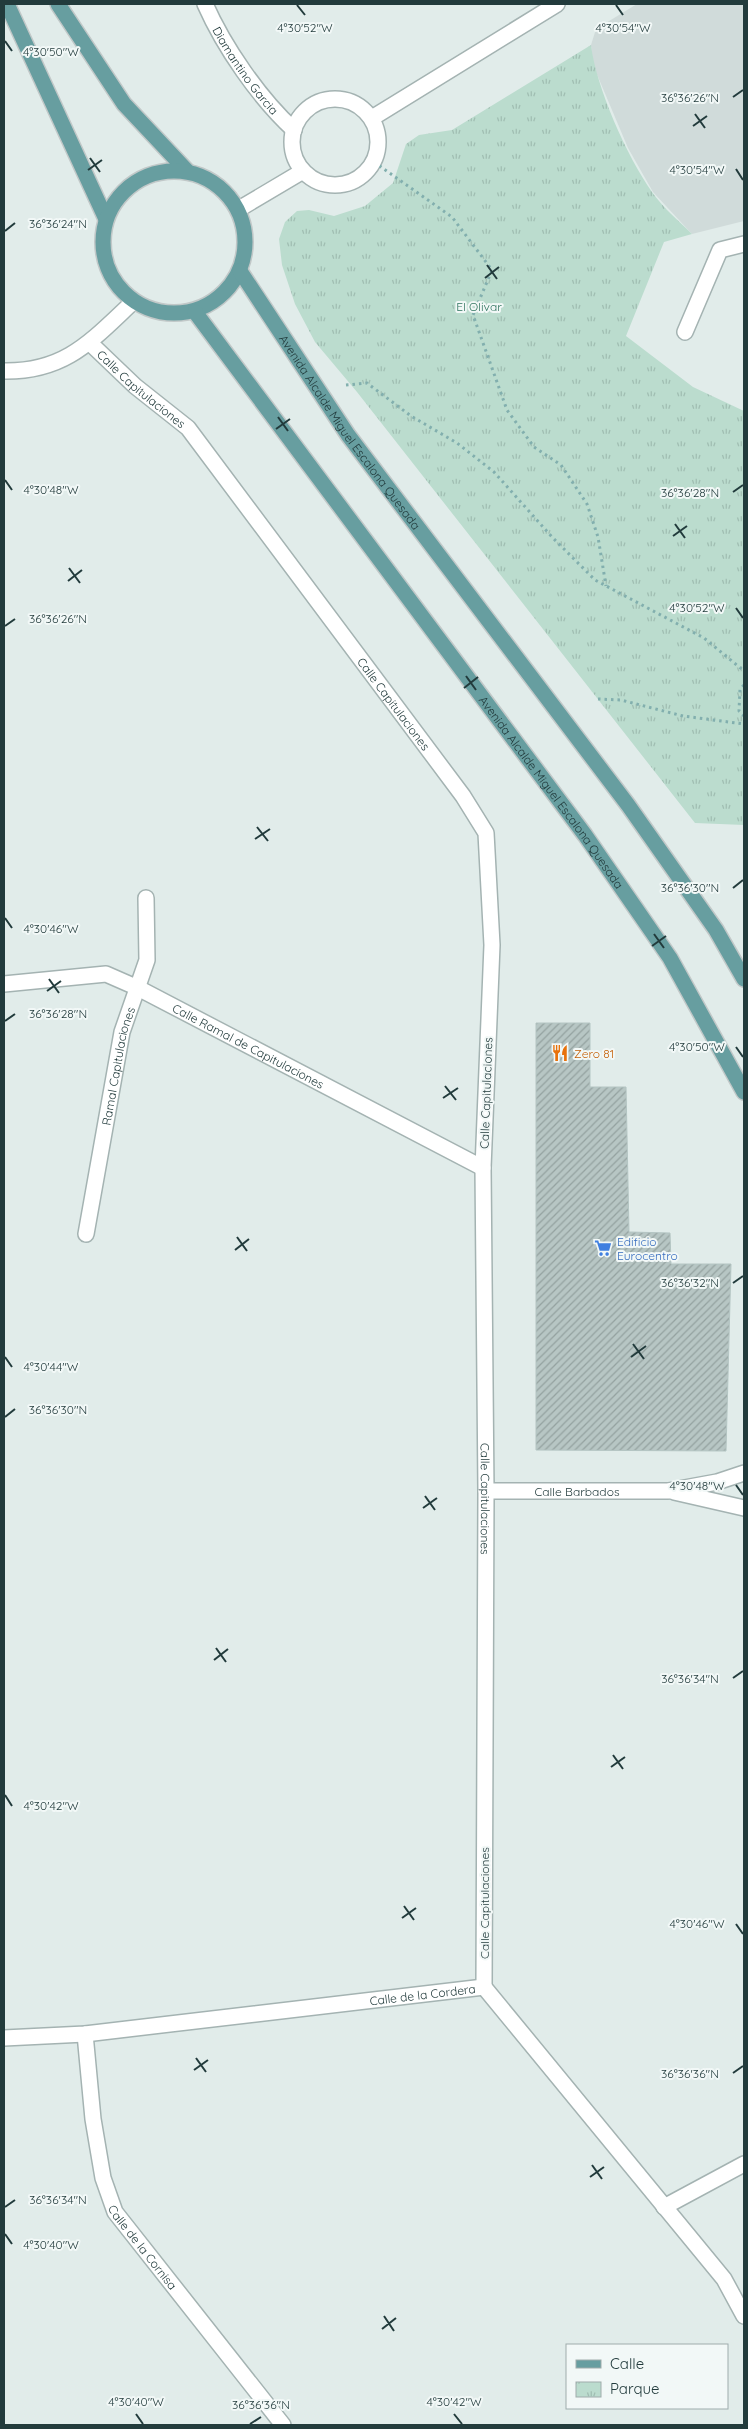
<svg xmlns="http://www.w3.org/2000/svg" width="748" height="2429" font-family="Quicksand,sans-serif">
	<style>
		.built { fill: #d0dbda }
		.park { fill: url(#park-tufts) }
		.building { fill: url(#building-hatch); stroke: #b4c5c3 }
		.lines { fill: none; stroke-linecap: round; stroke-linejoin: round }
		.minor-casing { stroke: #a4b3b2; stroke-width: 18 }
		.major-casing { stroke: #c1c8c8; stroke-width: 18 }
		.path { stroke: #82afae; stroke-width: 3; stroke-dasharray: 2.5 4; stroke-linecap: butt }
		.minor { stroke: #fff; stroke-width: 15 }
		.major { stroke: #679ea0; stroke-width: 15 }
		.ticks { fill: none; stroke: #223b3c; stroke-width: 2 }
		.labels { text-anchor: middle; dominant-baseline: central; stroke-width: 4; stroke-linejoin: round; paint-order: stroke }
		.street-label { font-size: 12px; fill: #223b3c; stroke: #f2f8f7 }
		.park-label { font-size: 12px; fill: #2d725d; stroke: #f2f8f7 }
		.food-label { font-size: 12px; fill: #c56008; stroke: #f2f8f7; text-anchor: start }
		.shop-label { font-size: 12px; fill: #366cbe; stroke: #f2f8f7; text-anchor: start }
		.ticks-label { font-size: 12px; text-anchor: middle; fill: #223b3c; stroke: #f2f8f7; stroke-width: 4; stroke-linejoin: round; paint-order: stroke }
	</style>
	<defs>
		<pattern id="park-tufts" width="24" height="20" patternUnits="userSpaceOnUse" patternTransform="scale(1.25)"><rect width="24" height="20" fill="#bbdcce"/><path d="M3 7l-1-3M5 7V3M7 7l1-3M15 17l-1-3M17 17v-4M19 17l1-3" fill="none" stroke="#a0beb2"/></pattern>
		<pattern id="building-hatch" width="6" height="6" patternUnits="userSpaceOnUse" patternTransform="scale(1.25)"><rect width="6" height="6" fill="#b7c6c4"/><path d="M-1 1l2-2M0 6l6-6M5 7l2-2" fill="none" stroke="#94a2a0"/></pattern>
	</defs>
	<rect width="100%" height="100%" fill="#e1ecea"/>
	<!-- built -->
	<polygon class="built" points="637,4 744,4 744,221 692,234 653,192 628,148 593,65 591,45 596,29"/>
	<!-- park -->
	<path class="park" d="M 591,45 C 596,87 627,157 652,192 C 663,208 678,220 692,234 L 664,242 L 626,336 L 693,387 L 744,411 L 744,825 L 695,823 L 357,392 L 315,342 L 295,304 L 282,265 L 279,239 L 285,222 L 297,211 L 309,210 L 334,216 L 365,206 L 393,183 L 406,144 L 419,135 L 452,130 Z"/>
	<!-- building -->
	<polygon class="building" points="536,1023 590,1023 590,1087 626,1087 629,1232 670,1233 671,1264 731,1264 726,1451 536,1450"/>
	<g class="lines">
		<!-- minor casing -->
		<g class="minor-casing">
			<g id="minor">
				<path id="s1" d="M 205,4 C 224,47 259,98 294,130"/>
				<circle cx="335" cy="142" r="43"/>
				<polyline points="372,118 557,4"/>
				<polyline points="239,209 303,171"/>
				<polyline points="685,332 720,250 744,244"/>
				<path id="s2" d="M 90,343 L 135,386 L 188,428 L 463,796 L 486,833 L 492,945 L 483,1168 L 486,1491 L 484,1987"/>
				<path d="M 4,371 C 66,372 92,340 134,301"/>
				<path id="s3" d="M 4,984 L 106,974 L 138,988 L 483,1168"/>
				<path id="s4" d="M 86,1234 L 122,1032 L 147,960 L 146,898"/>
				<path id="s5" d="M 486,1491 L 668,1491 L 717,1482 L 744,1473"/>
				<polyline points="674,1492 744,1508"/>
				<polyline points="484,1987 724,2279 744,2316"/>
				<path id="s6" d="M 85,2034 L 93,2119 L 103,2178 L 115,2212 L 283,2425"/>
				<path id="s7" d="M 4,2038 L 85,2034 L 484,1987"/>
				<polyline points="664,2207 744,2164"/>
			</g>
		</g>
		<!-- major casing -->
		<g class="major-casing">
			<g id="major">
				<polyline points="7,4 106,219"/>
				<polyline points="58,4 124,104 187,171"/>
				<circle cx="174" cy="242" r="71"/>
				<path id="s8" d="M 240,271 L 348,435 L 628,805 L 716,930 L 744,979"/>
				<path id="s9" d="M 195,312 L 585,835 L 670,958 L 744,1092"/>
			</g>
		</g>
		<!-- path -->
		<g class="path">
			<polyline points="374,162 452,217 492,270 473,315 507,410 534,447 561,465 587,504 598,537 606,586"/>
			<polyline points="346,385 367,383 411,416 457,443 494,472 552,537 595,580 704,638 744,671"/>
			<polyline points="744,685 740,689 739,711 744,716"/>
			<polyline points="598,699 621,700 683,716 744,724"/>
		</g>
		<!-- minor -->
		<use href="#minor" class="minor"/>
		<!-- major -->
		<use href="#major" class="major"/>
	</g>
	<!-- ticks -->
	<path class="ticks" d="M 297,5 L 305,15M 616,5 L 623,15M 5,41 L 12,51M 733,97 L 743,90M 695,114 L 705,128M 693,126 L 707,116M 90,158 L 100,172M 736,169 L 743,180M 88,170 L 102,160M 5,231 L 15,223M 487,265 L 497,279M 485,278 L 499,267M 278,417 L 288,431M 276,429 L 290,419M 5,480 L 12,490M 733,492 L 743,485M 675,524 L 685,538M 673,536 L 687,526M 69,568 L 80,583M 68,581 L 82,570M 736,608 L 743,618M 5,626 L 15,619M 466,676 L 476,690M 464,688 L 478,677M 257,827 L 268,841M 255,839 L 270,829M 733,888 L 743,880M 5,918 L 12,928M 654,934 L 664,948M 652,946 L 666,936M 49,979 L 59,993M 47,991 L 61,981M 5,1021 L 15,1014M 736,1047 L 743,1057M 445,1086 L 456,1100M 443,1098 L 458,1088M 237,1237 L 247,1251M 235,1250 L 249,1239M 733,1283 L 743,1276M 633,1344 L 644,1359M 5,1357 L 12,1367M 631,1357 L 646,1346M 5,1417 L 15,1409M 736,1485 L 743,1495M 425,1496 L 435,1510M 423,1508 L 437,1498M 216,1648 L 226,1662M 214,1660 L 228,1649M 733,1678 L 743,1671M 613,1755 L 623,1769M 611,1767 L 625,1757M 5,1795 L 12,1806M 404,1906 L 414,1920M 402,1918 L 416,1908M 736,1924 L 743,1934M 196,2058 L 206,2072M 194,2070 L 208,2060M 733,2073 L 743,2066M 592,2165 L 602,2179M 590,2177 L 604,2167M 5,2207 L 15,2200M 5,2234 L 12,2244M 384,2316 L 394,2331M 382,2329 L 396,2318M 136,2414 L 143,2424M 454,2414 L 462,2424M 250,2424 L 261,2417"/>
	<!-- icons -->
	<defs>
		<g id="restaurant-bare" transform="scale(1.35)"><path d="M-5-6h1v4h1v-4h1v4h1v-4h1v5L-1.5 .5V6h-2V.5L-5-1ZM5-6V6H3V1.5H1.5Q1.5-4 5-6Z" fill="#e8710a" stroke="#f2f8f7" stroke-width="2.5" paint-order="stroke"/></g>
		<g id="supermarket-bare" transform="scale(1.35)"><path d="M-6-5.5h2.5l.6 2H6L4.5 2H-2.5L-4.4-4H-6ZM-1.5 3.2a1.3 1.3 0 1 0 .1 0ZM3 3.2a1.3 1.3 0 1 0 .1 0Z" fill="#3f7fe0" stroke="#f2f8f7" stroke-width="2.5" paint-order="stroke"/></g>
	</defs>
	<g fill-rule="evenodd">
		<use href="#restaurant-bare" x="560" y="1053"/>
		<use href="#supermarket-bare" x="603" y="1248"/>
	</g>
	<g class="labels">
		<!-- street labels -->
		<g class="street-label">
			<text stroke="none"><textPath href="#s1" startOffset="78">Diamantino Garcia</textPath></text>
			<text stroke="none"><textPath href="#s2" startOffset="69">Calle Capitulaciones</textPath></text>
			<text stroke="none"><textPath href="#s8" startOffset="195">Avenida Alcalde Miguel Escalona Quesada</textPath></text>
			<text stroke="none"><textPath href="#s2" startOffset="474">Calle Capitulaciones</textPath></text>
			<text stroke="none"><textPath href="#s9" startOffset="598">Avenida Alcalde Miguel Escalona Quesada</textPath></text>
			<text stroke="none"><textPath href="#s3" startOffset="262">Calle Ramal de Capitulaciones</textPath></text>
			<text stroke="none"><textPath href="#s4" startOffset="171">Ramal Capitulaciones</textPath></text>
			<text transform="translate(486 1093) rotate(-88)">Calle Capitulaciones</text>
			<text stroke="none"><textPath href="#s5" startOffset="91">Calle Barbados</textPath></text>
			<text stroke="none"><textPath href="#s2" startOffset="1299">Calle Capitulaciones</textPath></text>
			<text transform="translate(484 1903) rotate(-90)">Calle Capitulaciones</text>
			<text stroke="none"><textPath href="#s7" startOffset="421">Calle de la Cordera</textPath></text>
			<text stroke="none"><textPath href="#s6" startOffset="226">Calle de la Cornisa</textPath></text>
		</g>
		<!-- park labels -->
		<g class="park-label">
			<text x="479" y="306">El Olivar</text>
		</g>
		<!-- food labels -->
		<g class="food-label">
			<text x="574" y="1053">Zero 81</text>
		</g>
		<!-- shop labels -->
		<g class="shop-label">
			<text x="617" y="1241">Edificio<tspan x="617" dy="14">Eurocentro</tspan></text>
		</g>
	</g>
	<g class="ticks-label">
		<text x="305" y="32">4°30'52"W</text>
		<text x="623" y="32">4°30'54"W</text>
		<text x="51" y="56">4°30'50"W</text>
		<text x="690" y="102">36°36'26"N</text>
		<text x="697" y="174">4°30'54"W</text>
		<text x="58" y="228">36°36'24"N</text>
		<text x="51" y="494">4°30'48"W</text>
		<text x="690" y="497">36°36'28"N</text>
		<text x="697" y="612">4°30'52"W</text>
		<text x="58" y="623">36°36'26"N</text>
		<text x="690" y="892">36°36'30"N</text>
		<text x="51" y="933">4°30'46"W</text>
		<text x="58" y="1018">36°36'28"N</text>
		<text x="697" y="1051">4°30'50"W</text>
		<text x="690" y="1287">36°36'32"N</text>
		<text x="51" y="1371">4°30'44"W</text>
		<text x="58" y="1414">36°36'30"N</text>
		<text x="697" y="1490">4°30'48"W</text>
		<text x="690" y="1683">36°36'34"N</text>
		<text x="51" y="1810">4°30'42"W</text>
		<text x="697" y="1928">4°30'46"W</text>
		<text x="690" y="2078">36°36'36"N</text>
		<text x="58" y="2204">36°36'34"N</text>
		<text x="51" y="2249">4°30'40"W</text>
		<text x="136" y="2406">4°30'40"W</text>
		<text x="454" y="2406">4°30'42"W</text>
		<text x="261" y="2409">36°36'36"N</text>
	</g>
	<!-- border -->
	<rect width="748" height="2429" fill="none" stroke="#223b3c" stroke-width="10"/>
	<!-- legend -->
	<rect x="566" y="2344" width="162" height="65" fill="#f2f8f7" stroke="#9facac"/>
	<rect x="576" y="2360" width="25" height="8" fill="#679ea0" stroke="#9facac"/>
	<text x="610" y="2369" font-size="15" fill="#223b3c">Calle</text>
	<rect x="576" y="2382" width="25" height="15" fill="url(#park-tufts)" stroke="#9facac"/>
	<text x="610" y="2394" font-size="15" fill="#223b3c">Parque</text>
</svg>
